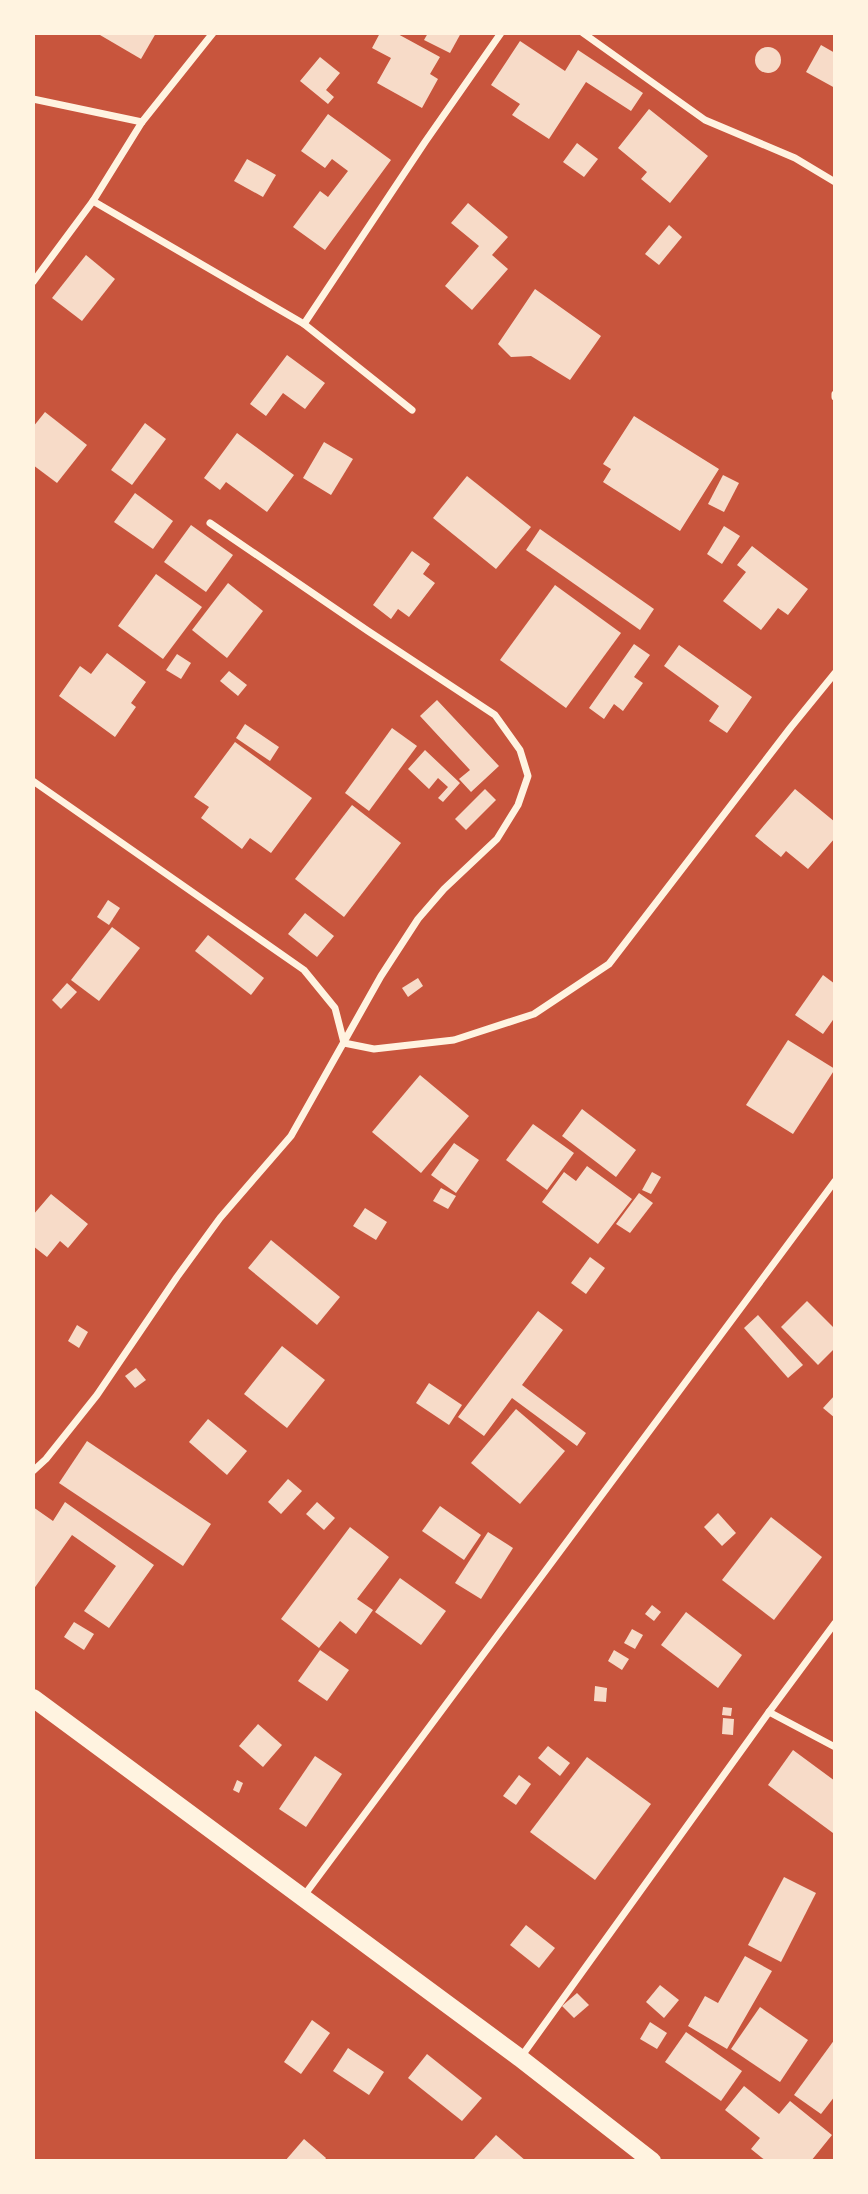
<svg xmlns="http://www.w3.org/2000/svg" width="868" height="2194" font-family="Mulish,sans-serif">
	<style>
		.building { fill: #f7dbc8 }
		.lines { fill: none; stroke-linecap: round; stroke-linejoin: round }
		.minor { stroke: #fff3e0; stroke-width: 7 }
		.primary { stroke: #fff3e0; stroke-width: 18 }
	</style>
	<rect width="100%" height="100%" fill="#c8553d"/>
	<!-- building -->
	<g class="building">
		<polygon points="101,33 156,33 141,59 100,35"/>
		<polygon points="380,33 396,33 440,57 430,74 438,79 422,108 377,83 391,58 372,48"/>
		<polygon points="428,33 461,33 450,53 424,40"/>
		<polygon points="520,41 565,71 578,50 643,93 631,111 586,82 549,139 512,115 520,104 491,85"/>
		<polygon points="821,45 835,53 835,88 806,72"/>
		<circle cx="768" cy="60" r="13"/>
		<polygon points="320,57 340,73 326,90 334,97 328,104 300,81"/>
		<polygon points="649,109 708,156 670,203 641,179 647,172 618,148"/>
		<polygon points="328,114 391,160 325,250 293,227 320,191 328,197 348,171 332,159 325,168 301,151"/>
		<polygon points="577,143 598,159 584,177 563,162"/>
		<polygon points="247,159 276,175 263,197 234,181"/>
		<polygon points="468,203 508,237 492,255 508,269 472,310 445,286 479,246 451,223"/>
		<polygon points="669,225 682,237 659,265 645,254"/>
		<polygon points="86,255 115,279 82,321 52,298"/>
		<polygon points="535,289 601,336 570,380 531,356 511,357 498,344"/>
		<polygon points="287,355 325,383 305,409 283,393 266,416 250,404"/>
		<polygon points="45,412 87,445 57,483 33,465 33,427"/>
		<polygon points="634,416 719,469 680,531 603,482 611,469 603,464"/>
		<polygon points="145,423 166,439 132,485 111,470"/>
		<polygon points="237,433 294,475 267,512 226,482 220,490 204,478"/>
		<polygon points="324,442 353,459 331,495 303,478"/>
		<polygon points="723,475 739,483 724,512 708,504"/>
		<polygon points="467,476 531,527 496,569 433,518"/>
		<polygon points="135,493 173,521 153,549 114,522"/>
		<polygon points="191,525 233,555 206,592 164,562"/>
		<polygon points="724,526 740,536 722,564 707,554"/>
		<polygon points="540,529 654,609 640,630 526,550"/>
		<polygon points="752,546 808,589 788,615 778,608 761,630 723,601 746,572 737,565"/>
		<polygon points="412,551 430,564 423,574 435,583 409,617 398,609 391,619 373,605"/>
		<polygon points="156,574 202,607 163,659 118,626"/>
		<polygon points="228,583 263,611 227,658 192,630"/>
		<polygon points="555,585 621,633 566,708 500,660"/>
		<polygon points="634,644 650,655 634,677 643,683 623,711 614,704 604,719 589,708"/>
		<polygon points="679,645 752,697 727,733 709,721 719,706 664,666"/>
		<polygon points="107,653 146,682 131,703 136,707 115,737 59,696 80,666 91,674"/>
		<polygon points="177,654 191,663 181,679 166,670"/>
		<polygon points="229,671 247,685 238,696 220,681"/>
		<polygon points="437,700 499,766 471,792 459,779 470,770 420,716"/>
		<polygon points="245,724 279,747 270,761 236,738"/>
		<polygon points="392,728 417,746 369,811 345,793"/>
		<polygon points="235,742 312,798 271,853 250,838 242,849 201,818 209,807 194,797"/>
		<polygon points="425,750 460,783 443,802 438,798 448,787 438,778 429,789 408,769"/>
		<polygon points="485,789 496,800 466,830 455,819"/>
		<polygon points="795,789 835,822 835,838 808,869 786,851 781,857 755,836"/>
		<polygon points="352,805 401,843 344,917 295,879"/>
		<polygon points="108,900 120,908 109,925 97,917"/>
		<polygon points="305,913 334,936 317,957 288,934"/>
		<polygon points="112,927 140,948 99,1001 71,980"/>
		<polygon points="208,935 264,978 251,995 195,951"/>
		<polygon points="823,975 835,984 835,1017 823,1034 795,1015"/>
		<polygon points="418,978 423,986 408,997 402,988"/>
		<polygon points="67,983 77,992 61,1009 52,1000"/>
		<polygon points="788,1040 835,1069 793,1134 746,1105"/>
		<polygon points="420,1075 469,1116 421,1173 372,1132"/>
		<polygon points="582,1109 636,1150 616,1177 562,1136"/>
		<polygon points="533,1124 574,1153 547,1190 506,1160"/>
		<polygon points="454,1143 479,1160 456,1193 431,1175"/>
		<polygon points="587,1166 632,1199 598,1244 542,1202 564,1172 576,1181"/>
		<polygon points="652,1172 661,1177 651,1194 642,1190"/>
		<polygon points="441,1188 456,1196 448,1209 433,1201"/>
		<polygon points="639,1193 653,1203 630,1233 616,1224"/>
		<polygon points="51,1194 88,1224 68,1248 60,1241 47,1257 33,1246 33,1215"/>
		<polygon points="365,1208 387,1222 376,1240 353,1226"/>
		<polygon points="271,1240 340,1297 317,1325 248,1268"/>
		<polygon points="590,1257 605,1268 586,1294 571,1283"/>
		<polygon points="807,1301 835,1329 835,1348 818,1365 781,1327"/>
		<polygon points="538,1311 563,1330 522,1385 586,1433 577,1446 512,1398 484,1436 458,1417"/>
		<polygon points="758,1315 803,1365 788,1378 744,1328"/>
		<polygon points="77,1325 88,1332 79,1348 68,1341"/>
		<polygon points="282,1346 325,1380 287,1428 244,1394"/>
		<polygon points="136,1368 146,1380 135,1388 125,1376"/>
		<polygon points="429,1383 462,1405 449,1425 416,1403"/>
		<polygon points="835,1395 835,1418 823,1408"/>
		<polygon points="516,1409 565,1451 520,1504 471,1463"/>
		<polygon points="208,1419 247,1451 227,1475 189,1442"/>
		<polygon points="87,1441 211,1524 183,1566 59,1483"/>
		<polygon points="288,1479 302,1491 281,1514 268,1502"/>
		<polygon points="65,1502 154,1565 109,1628 84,1611 116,1566 72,1535 33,1590 33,1507 53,1521"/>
		<polygon points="317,1502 335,1518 324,1530 306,1514"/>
		<polygon points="440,1506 481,1535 464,1560 422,1531"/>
		<polygon points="718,1513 736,1533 722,1546 704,1527"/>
		<polygon points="771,1517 822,1557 774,1620 722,1580"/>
		<polygon points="350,1527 389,1557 357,1599 373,1610 356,1634 340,1621 319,1648 281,1619"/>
		<polygon points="488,1532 513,1548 481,1599 455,1583"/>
		<polygon points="400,1578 446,1611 421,1645 375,1612"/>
		<polygon points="652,1605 661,1612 654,1621 645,1614"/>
		<polygon points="686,1612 742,1655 718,1688 661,1645"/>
		<polygon points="74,1622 94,1634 84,1650 64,1637"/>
		<polygon points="632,1629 643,1635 635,1649 624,1643"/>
		<polygon points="320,1650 349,1670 327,1701 298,1681"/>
		<polygon points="614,1650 629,1659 622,1670 608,1661"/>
		<polygon points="595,1686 607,1688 606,1702 594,1701"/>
		<polygon points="723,1707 732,1708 731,1716 722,1715"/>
		<polygon points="723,1718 734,1719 733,1735 722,1734"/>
		<polygon points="258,1724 282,1745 263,1767 239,1746"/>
		<polygon points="548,1746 570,1763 560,1776 538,1758"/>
		<polygon points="793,1750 835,1781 835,1830 833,1833 768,1785"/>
		<polygon points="315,1756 342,1774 306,1827 279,1809"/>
		<polygon points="587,1757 651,1804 595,1880 530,1832"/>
		<polygon points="519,1775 531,1784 516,1805 503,1796"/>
		<polygon points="237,1780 243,1783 239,1793 233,1790"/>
		<polygon points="784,1877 816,1893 781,1962 748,1945"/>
		<polygon points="526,1925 555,1948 539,1968 510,1945"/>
		<polygon points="745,1956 772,1971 727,2049 688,2026 705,1996 718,2003"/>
		<polygon points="660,1985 679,2000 664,2018 646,2002"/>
		<polygon points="577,1993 589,2005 574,2018 562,2006"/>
		<polygon points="760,2007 808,2040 780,2082 731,2049"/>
		<polygon points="312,2020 330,2033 301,2074 284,2062"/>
		<polygon points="650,2022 667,2033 657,2049 640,2039"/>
		<polygon points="686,2032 742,2071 721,2101 665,2062"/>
		<polygon points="835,2039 835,2096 821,2114 794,2095"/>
		<polygon points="348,2048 384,2072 369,2095 333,2071"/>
		<polygon points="427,2054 482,2098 462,2121 408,2078"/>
		<polygon points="744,2086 779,2114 790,2101 832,2135 811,2161 766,2161 751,2149 760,2138 725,2110"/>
		<polygon points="496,2135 526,2161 474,2159"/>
		<polygon points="304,2139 326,2158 324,2161 285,2161"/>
	</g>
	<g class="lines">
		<!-- minor -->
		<g class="minor">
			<polyline points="583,33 705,120 795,158 835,182"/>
			<polyline points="33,99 142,122"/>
			<polyline points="93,201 304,324 412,410"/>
			<polyline points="33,282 93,201 142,122 213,33"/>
			<polyline points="304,324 425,142 501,33"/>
			<polyline points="835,394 835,397"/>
			<polyline points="33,781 304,970 335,1008 344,1043 374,1049 454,1040 534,1014 609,964 791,727 835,673"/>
			<polyline points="33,1471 46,1459 97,1395 177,1277 220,1218 291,1136 381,976 418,919 444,889 497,839 518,805 528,776 520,750 495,715 368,631 210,523"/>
			<polyline points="769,1712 835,1747"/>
			<polyline points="303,1897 835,1181"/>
			<polyline points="521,2057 769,1712 835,1623"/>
		</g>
		<!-- primary -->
		<polyline class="primary" points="33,1698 520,2058 652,2161"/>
	</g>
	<!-- border -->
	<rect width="868" height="2194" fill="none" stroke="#fff3e0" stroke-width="70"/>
</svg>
